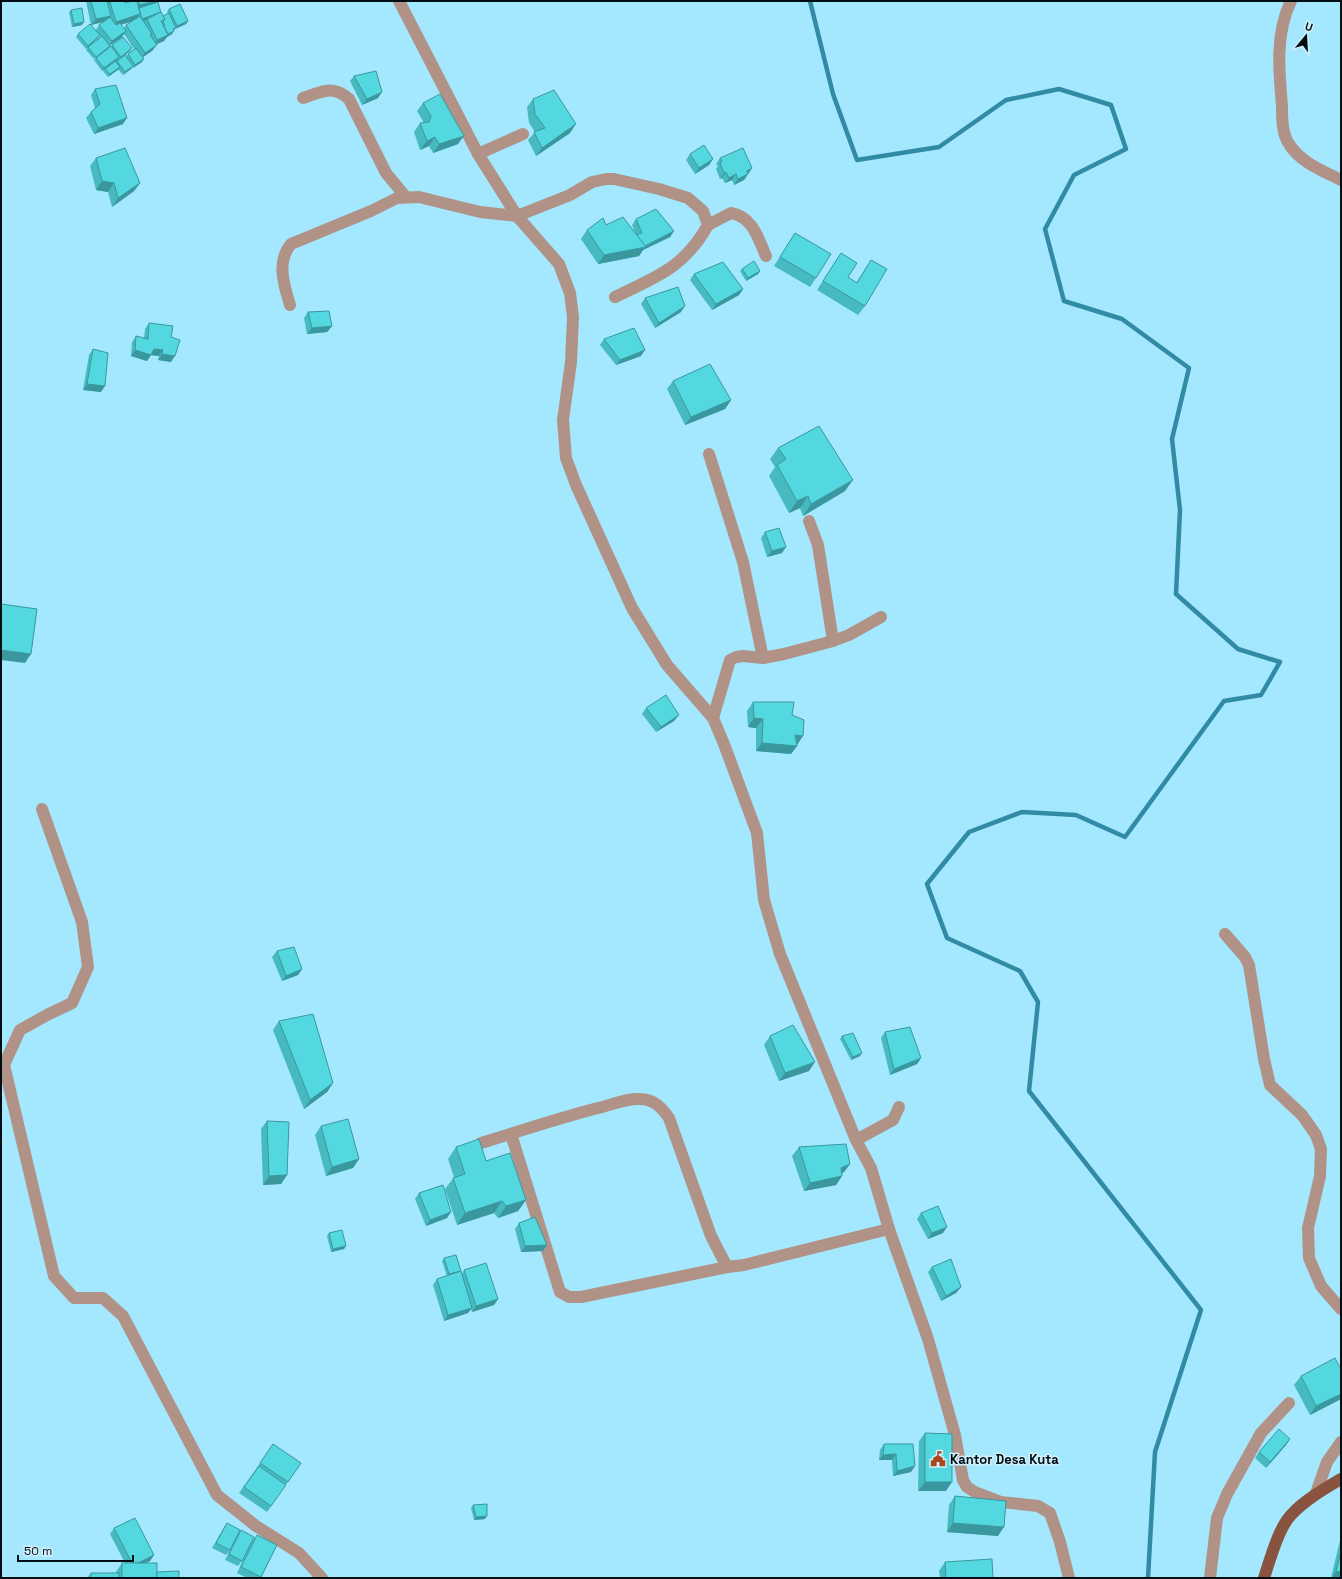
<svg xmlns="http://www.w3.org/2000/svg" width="1342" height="1579" font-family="'Space Grotesk',sans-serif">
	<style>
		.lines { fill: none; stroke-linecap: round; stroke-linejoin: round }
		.stream { stroke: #318ba5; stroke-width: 4.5 }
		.minor { stroke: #b19286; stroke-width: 12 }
		.major { stroke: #89533f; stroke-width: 12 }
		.wall { fill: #47bac1; fill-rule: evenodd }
		.shaded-wall { fill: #3a979d }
		.building { fill: #53d8e0; stroke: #3a979d }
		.labels { text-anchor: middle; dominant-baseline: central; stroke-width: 3; stroke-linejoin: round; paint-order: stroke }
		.poi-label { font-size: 13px; font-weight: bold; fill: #000e14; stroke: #cff0fb; text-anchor: start }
	</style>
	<rect width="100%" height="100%" fill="#a4e8ff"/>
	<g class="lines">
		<!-- stream -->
		<polyline class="stream" points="810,1 833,94 857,160 939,147 1006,100 1059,89 1111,105 1126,149 1074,175 1045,229 1064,301 1122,319 1189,368 1172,439 1180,510 1176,594 1238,649 1280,662 1261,695 1224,701 1125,837 1076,815 1022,812 969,832 927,884 947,938 1020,971 1038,1002 1029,1091 1201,1310 1155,1452 1148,1578"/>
		<!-- minor -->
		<g class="minor">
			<polyline points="399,1 478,154 517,216 559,264 570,293 573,317 571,362 563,420 566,458 576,485 632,608 667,665 713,718 724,744 757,833 764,900 780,954 856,1140 871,1168 889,1229 928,1339 955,1435 963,1480 967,1487 975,1492 1001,1502 1038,1506 1050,1513 1060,1542 1069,1578"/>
			<path d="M 1291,1 C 1275,33 1279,72 1282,106 C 1282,118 1282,134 1289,144 C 1300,162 1323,171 1341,180"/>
			<path d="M 303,98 C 321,92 333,84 349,99 L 386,173 L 405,196"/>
			<polyline points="478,154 523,134"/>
			<path d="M 708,225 L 731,213 C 753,217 758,238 766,256"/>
			<path d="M 290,305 C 284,285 276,262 291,244 L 371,211 L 397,198 L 419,197 L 480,212 L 517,216 L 570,195 L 592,182 L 606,179 L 614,179 L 659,189 L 688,198 L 703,211 L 708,225 C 684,268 656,277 615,297"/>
			<polyline points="709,454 743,562 763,658"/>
			<polyline points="809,521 818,545 833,641"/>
			<polyline points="713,718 730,660 736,657 743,656 763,658 784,654 833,641 849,635 881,617"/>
			<polyline points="42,809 82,922 88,967 72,1003 47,1015 20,1030 4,1065 54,1276 74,1298 103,1298 123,1316 217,1495 256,1526 299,1553 322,1578"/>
			<polyline points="1225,934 1245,957 1249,965 1264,1059 1270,1085 1302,1115 1316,1135 1321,1149 1320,1176 1308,1228 1309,1258 1321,1286 1341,1309"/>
			<polyline points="511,1134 560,1292 569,1297 581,1297 727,1267"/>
			<polyline points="856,1140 893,1120 899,1107"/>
			<path d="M 481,1143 C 520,1131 559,1118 598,1108 C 612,1105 626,1098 640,1099 C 654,1099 662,1108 669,1118 L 711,1236 L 727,1267 L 744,1265 L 889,1229"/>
			<polyline points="1316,1493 1327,1462 1341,1442"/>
			<polyline points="1210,1578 1217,1518 1227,1494 1261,1433 1289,1403"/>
		</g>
		<!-- major -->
		<path class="major" d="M 1264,1578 C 1270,1560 1278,1529 1291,1515 C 1305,1500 1324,1489 1341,1479"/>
	</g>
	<!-- wall -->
	<g class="wall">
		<path d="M 86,1 L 125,1 L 125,3 L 132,1 L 157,1 L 156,2 L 163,16 L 168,14 L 167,12 L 169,9 L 188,21 L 186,24 L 175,29 L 172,34 L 167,37 L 164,41 L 156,44 L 152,51 L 143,57 L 142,62 L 133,68 L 132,67 L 131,69 L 123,75 L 118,69 L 108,77 L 103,71 L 105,69 L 102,71 L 94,60 L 96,58 L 111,46 L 112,45 L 132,48 L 130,51 L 120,59 L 126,56 L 128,54 L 134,49 L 124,34 L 122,37 L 109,46 L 108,48 L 94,59 L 86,50 L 88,47 L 101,38 L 99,36 L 98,38 L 86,49 L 76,37 L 78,34 L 96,30 L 99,25 L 103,22 L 91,25 ZM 131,22 L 126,25 L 124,28 L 121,25 Z"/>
		<polygon points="71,10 82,25 72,27 69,12"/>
		<polygon points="354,76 378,98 362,105 350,81"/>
		<polygon points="95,89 123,124 94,134 86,118 91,112 95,108 91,95"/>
		<polygon points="533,99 570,133 536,156 528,140 535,132 529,123 527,107"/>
		<polygon points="423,103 458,144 433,153 429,146 420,150 414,132 420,123 424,123 417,111"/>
		<polygon points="690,154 713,159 709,165 695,174 686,160"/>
		<polygon points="96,158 140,183 134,191 112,207 108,192 96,190 90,166"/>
		<polygon points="720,158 752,168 744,180 734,185 732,180 725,183 722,178 720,179 716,169 718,166 716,164"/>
		<polygon points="636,219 674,231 670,237 643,250 639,256 598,264 581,239 587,230 606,225 636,235 632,225"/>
		<polygon points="795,233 816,278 810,287 774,266"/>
		<polygon points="841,253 848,277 856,283 871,260 865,306 858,315 817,290 835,262"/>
		<polygon points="742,269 760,271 758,274 746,281 740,271"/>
		<polygon points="694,274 743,289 739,295 712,310 690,280"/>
		<polygon points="645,298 681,312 655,328 641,304"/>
		<polygon points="308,312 332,326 327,332 307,334 304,318"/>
		<polygon points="149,323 171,337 171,362 158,360 159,356 151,355 147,361 131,356 132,342 136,336 144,338 145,329"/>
		<polygon points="604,339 641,356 616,365 600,345"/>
		<polygon points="93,349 101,392 83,390 89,355"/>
		<polygon points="673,381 731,400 725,409 685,425 667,389"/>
		<polygon points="778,448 845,491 803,516 800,508 789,513 769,476 775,467 770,459"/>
		<polygon points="765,532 782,553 767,557 761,538"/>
		<polygon points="753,702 792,715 797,746 791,754 756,751 756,728 748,727 747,711"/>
		<polygon points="646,708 674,721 656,732 642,714"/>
		<polygon points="277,951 302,969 298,975 282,981 272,957"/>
		<polygon points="279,1021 333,1083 327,1092 304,1109 273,1030"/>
		<polygon points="885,1032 921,1058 917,1064 890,1075 881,1038"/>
		<polygon points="770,1036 809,1071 779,1081 764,1045"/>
		<polygon points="842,1036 860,1056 851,1060 840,1039"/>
		<polygon points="267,1121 287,1175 281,1184 263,1185 261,1129"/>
		<polygon points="321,1126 359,1159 353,1168 326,1176 315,1135"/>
		<polygon points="456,1147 486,1161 526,1200 518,1211 498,1218 494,1213 457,1225 445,1189 454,1177 448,1159"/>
		<polygon points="799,1147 850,1164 844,1172 842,1174 842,1176 836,1185 804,1191 792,1156"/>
		<polygon points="419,1193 447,1218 426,1226 415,1199"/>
		<polygon points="921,1213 943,1233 928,1239 917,1219"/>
		<polygon points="519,1223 547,1245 543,1251 521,1252 515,1229"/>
		<polygon points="329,1233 346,1246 344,1249 331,1252 327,1236"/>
		<polygon points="444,1258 461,1272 462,1274 464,1270 498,1299 494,1305 472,1312 471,1309 468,1313 444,1321 433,1285 437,1279 447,1276 442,1261"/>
		<polygon points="932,1267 961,1287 956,1293 941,1301 928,1272"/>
		<polygon points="1301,1376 1341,1399 1310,1415 1294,1385"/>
		<polygon points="925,1433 946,1491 918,1491 919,1441"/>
		<polygon points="1290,1439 1286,1445 1266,1468 1255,1458 1259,1452"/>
		<polygon points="273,1444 301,1463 267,1512 239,1493 256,1469"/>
		<polygon points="884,1444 913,1444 911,1472 893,1476 892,1460 879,1460 880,1450"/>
		<polygon points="955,1496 998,1536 947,1532 949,1505"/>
		<polygon points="473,1505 485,1519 474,1520 471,1508"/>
		<polygon points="227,1523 230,1550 226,1555 212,1548 223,1529"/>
		<polygon points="114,1528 154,1555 150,1561 145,1563 157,1572 179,1578 87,1578 91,1573 116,1573 116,1572 122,1563 125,1563 110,1534"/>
		<polygon points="241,1530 242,1561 238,1566 225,1560 237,1536"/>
		<polygon points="257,1535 277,1545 261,1578 247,1578 237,1573 252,1541"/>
		<polygon points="1341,1536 1341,1578 1331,1578"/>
		<polygon points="945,1562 993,1578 940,1578 939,1571"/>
	</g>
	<!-- shaded-wall -->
	<g class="shaded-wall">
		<polygon points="157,1 155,4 137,8 139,5"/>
		<polygon points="161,13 147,19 146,20 140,22 142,19"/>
		<polygon points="140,14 136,20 112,27 116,22"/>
		<polygon points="111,16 107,21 91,25 96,19"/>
		<polygon points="188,21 186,24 175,29 177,26"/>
		<polygon points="84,22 82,25 72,27 74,24"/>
		<polygon points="126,31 122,37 109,46 108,48 94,59 96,57 108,47 112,41"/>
		<polygon points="174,31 172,34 167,37 164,41 153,46 157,40"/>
		<polygon points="100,35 98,38 86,49 88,46"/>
		<polygon points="157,45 152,51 140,59 145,53"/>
		<polygon points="132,48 130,51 119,60 121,57"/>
		<polygon points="119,57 117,60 102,71 104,68"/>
		<polygon points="144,59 142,62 133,68 135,65"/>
		<polygon points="133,66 131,69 123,75 125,72"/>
		<polygon points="120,67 118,70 108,77 110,74"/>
		<polygon points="382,92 378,98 362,105 367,99"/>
		<polygon points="127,118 123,124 94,134 98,128"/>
		<polygon points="576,124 570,133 536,156 542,148"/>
		<polygon points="464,136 458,144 433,153 439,144"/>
		<polygon points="435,137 429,146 420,150 427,141"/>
		<polygon points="713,159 709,165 695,174 699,168"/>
		<polygon points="752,168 744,180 734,185 738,179 747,171"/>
		<polygon points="726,172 722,178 720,179 724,173"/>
		<polygon points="736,174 732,180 725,183 729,178"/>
		<polygon points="102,181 114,183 108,192 96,190"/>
		<polygon points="140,183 134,191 112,207 118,198"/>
		<polygon points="674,231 670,237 643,250 639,256 598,264 604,255 644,246"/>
		<polygon points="760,271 758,274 746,281 748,278"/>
		<polygon points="743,289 739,295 712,310 716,304"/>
		<polygon points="685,306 681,312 655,328 659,323"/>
		<polygon points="332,326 327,332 307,334 312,328"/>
		<polygon points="154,349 163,350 159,356 150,355"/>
		<polygon points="135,350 151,355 147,361 131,356"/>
		<polygon points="645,350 641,356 616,365 620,360"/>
		<polygon points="162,354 175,356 171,362 158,360"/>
		<polygon points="87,384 105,386 101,392 83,390"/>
		<polygon points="731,400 725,409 685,425 691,417"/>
		<polygon points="853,480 845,491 803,516 811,504"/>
		<polygon points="808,496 800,508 789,513 797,501"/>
		<polygon points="786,547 782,553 767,557 772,551"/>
		<polygon points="1,650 31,654 25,663 1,660"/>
		<polygon points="679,715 674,721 656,732 661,727"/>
		<polygon points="754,718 763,719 756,728 748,727"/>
		<polygon points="795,735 803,736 797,745"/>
		<polygon points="762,743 797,746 791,754 756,751"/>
		<polygon points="302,969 298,975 282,981 286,976"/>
		<polygon points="862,1053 860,1056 851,1060 853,1057"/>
		<polygon points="921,1058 917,1064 890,1075 894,1069"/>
		<polygon points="815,1062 809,1071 779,1081 785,1073"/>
		<polygon points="333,1083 327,1092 304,1109 310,1100"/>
		<polygon points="359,1159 353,1168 326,1176 332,1167"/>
		<polygon points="850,1164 844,1172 835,1176 841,1168"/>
		<polygon points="287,1175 281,1184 263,1185 269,1176"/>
		<polygon points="842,1176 836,1185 804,1191 810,1183"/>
		<polygon points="526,1200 518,1211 498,1218 506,1206"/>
		<polygon points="502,1201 494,1213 457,1225 465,1213"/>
		<polygon points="451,1212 447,1218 426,1226 430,1220"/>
		<polygon points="947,1227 943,1233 928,1239 932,1233"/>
		<polygon points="547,1245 543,1251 521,1252 525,1246"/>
		<polygon points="346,1246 344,1249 331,1252 333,1249"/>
		<polygon points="961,1287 956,1293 941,1301 946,1296"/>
		<polygon points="498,1299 494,1305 472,1312 476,1306"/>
		<polygon points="472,1308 468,1313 444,1321 448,1315"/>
		<polygon points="1341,1394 1341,1399 1310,1415 1316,1406"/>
		<polygon points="1290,1439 1286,1445 1266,1468 1270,1462"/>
		<polygon points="896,1454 892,1460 879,1460 883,1455"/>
		<polygon points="915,1466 911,1472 893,1476 897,1471"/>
		<polygon points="925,1482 952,1482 946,1491 918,1491"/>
		<polygon points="487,1516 485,1519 474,1520 476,1517"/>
		<polygon points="953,1523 1004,1527 998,1536 947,1532"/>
		<polygon points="154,1555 150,1561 129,1571 134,1565"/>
		<polygon points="1336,1571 1341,1572 1341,1578 1332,1578"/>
	</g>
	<!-- building -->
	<g class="building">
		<polygon points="91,1 107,1 111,16 96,19"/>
		<polygon points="107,1 113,1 108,3"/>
		<polygon points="113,1 124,1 125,3 132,1 137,1 140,14 116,22 110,2"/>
		<polygon points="139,1 157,1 139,5"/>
		<polygon points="158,2 161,13 161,12 142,19 139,8"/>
		<polygon points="180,4 188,21 177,26 169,9"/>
		<polygon points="82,8 84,22 74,24 71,10"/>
		<polygon points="161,12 165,19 161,21 168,35 157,40 147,19"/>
		<polygon points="169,13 176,28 173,29 174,31 168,34 164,26 165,25 163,22 165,19 163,16"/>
		<polygon points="140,16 152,34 150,35 157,45 145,53 126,25"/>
		<polygon points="110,17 116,25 120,23 126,31 112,41 99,25"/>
		<polygon points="90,24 100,35 88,46 78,34"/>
		<polygon points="102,36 110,46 96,57 88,47"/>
		<polygon points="123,37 132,48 121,57 112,45"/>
		<polygon points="111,46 119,57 104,68 96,58"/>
		<polygon points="136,48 144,59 135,65 128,54"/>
		<polygon points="125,55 133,66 125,72 117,61"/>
		<polygon points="115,61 120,67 110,74 105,69"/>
		<polygon points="376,71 382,92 367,99 354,76"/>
		<polygon points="116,85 127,118 98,128 91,112 100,104 95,89"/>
		<polygon points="554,90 576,124 542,148 534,132 545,128 535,114 533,99"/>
		<polygon points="440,94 464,136 439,144 435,137 427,141 420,123 429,122 431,116 423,103"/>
		<polygon points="704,145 713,159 699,168 690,154"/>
		<polygon points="125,148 140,183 118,198 114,183 102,181 96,158"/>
		<polygon points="743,148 752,168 747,171 748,174 738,179 736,174 729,178 726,172 724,173 720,163 722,162 720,158"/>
		<polygon points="656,209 674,231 645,246 636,235 642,233 636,219"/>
		<polygon points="623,217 646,247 604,255 587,230 603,218 606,225"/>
		<polygon points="795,233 831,254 816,278 780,257"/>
		<polygon points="841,253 857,263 848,277 857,283 871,260 887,269 865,306 823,281"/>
		<polygon points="754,261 760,271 748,278 742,269"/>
		<polygon points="723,262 743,289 716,304 694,274"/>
		<polygon points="678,287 685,306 659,323 645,298"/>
		<polygon points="329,311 332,326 312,328 308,312"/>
		<polygon points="149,323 173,326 171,337 180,340 175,356 162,354 163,350 154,349 151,355 135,350 136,336 148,339"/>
		<polygon points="634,328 645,350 620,360 604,339"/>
		<polygon points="93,349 108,353 105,386 87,384"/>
		<polygon points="710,364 731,400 691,417 673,381"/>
		<polygon points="819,426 853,480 811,504 808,496 797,501 777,465 786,459 778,448"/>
		<polygon points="779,528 786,547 772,551 765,532"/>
		<polygon points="1,604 37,609 31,654 1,650"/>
		<polygon points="666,695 679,715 661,727 646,708"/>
		<polygon points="753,702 794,702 792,715 804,720 803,736 795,735 797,746 762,743 763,719 754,718"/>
		<polygon points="294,947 302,969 286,976 277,951"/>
		<polygon points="313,1014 333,1083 310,1100 279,1021"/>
		<polygon points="793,1025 815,1062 785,1073 770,1036"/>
		<polygon points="910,1027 921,1058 894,1069 885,1032"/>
		<polygon points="853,1033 862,1053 853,1057 842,1036"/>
		<polygon points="348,1119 359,1159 332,1167 321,1126"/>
		<polygon points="267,1121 289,1122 287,1175 269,1176"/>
		<polygon points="479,1139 486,1161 510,1153 526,1200 506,1206 502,1201 465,1213 453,1178 465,1174 456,1147"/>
		<polygon points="846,1144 850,1164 841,1168 842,1176 810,1183 799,1147"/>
		<polygon points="443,1185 451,1212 430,1220 419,1193"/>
		<polygon points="938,1206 947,1227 932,1233 921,1213"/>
		<polygon points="535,1217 547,1245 525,1246 519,1223"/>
		<polygon points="342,1230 346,1246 333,1249 329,1233"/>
		<polygon points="456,1255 461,1271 449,1274 444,1258"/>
		<polygon points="951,1259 961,1287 946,1296 932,1267"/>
		<polygon points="486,1263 498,1299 476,1306 464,1270"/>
		<polygon points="461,1271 472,1308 448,1315 437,1279"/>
		<polygon points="1335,1358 1341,1369 1341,1394 1316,1406 1301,1376"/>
		<polygon points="1279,1429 1290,1439 1270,1462 1259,1452"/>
		<polygon points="925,1433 952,1434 952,1482 925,1482"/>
		<polygon points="273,1444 301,1463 288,1482 260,1463"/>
		<polygon points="884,1444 913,1444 915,1466 897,1471 896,1454 883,1455"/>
		<polygon points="259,1466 286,1485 271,1506 244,1487"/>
		<polygon points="955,1496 1006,1501 1004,1527 953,1523"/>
		<polygon points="487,1504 487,1516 476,1517 473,1505"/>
		<polygon points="135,1518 154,1555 138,1563 132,1563 114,1528"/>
		<polygon points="227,1523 240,1530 230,1550 216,1543"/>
		<polygon points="241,1530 254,1537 242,1561 229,1554"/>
		<polygon points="257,1535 277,1545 261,1577 241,1567"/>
		<polygon points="1341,1552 1341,1572 1336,1571"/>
		<polygon points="992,1559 993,1578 946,1578 945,1562"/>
		<rect x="122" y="1563" width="35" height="15"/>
		<polygon points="179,1571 179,1578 157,1578 157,1572"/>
		<rect x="91" y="1573" width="28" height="5"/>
	</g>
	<!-- icons -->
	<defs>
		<g id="civic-bare" transform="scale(1.2)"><path d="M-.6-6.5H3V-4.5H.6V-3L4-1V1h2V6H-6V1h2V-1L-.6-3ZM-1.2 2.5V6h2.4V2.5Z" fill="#ab451b" stroke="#cff0fb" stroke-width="2.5" paint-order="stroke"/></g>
	</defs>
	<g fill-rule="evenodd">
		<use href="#civic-bare" x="938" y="1459"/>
	</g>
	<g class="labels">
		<!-- poi labels -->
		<g class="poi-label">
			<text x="950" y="1459">Kantor Desa Kuta</text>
		</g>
	</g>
	<!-- border -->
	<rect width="1342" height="1579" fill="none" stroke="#000e14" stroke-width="4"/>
	<!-- north arrow -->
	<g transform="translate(1306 36) rotate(18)" stroke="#cff0fb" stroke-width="3" paint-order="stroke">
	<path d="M0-3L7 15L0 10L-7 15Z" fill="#000e14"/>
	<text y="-6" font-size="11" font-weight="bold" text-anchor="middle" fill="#000e14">U</text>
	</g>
	<!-- scale -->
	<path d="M18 1555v6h115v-6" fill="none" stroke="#000e14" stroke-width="2"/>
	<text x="24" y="1555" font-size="12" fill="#000e14" stroke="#cff0fb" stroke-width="3" paint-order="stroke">50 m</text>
</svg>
